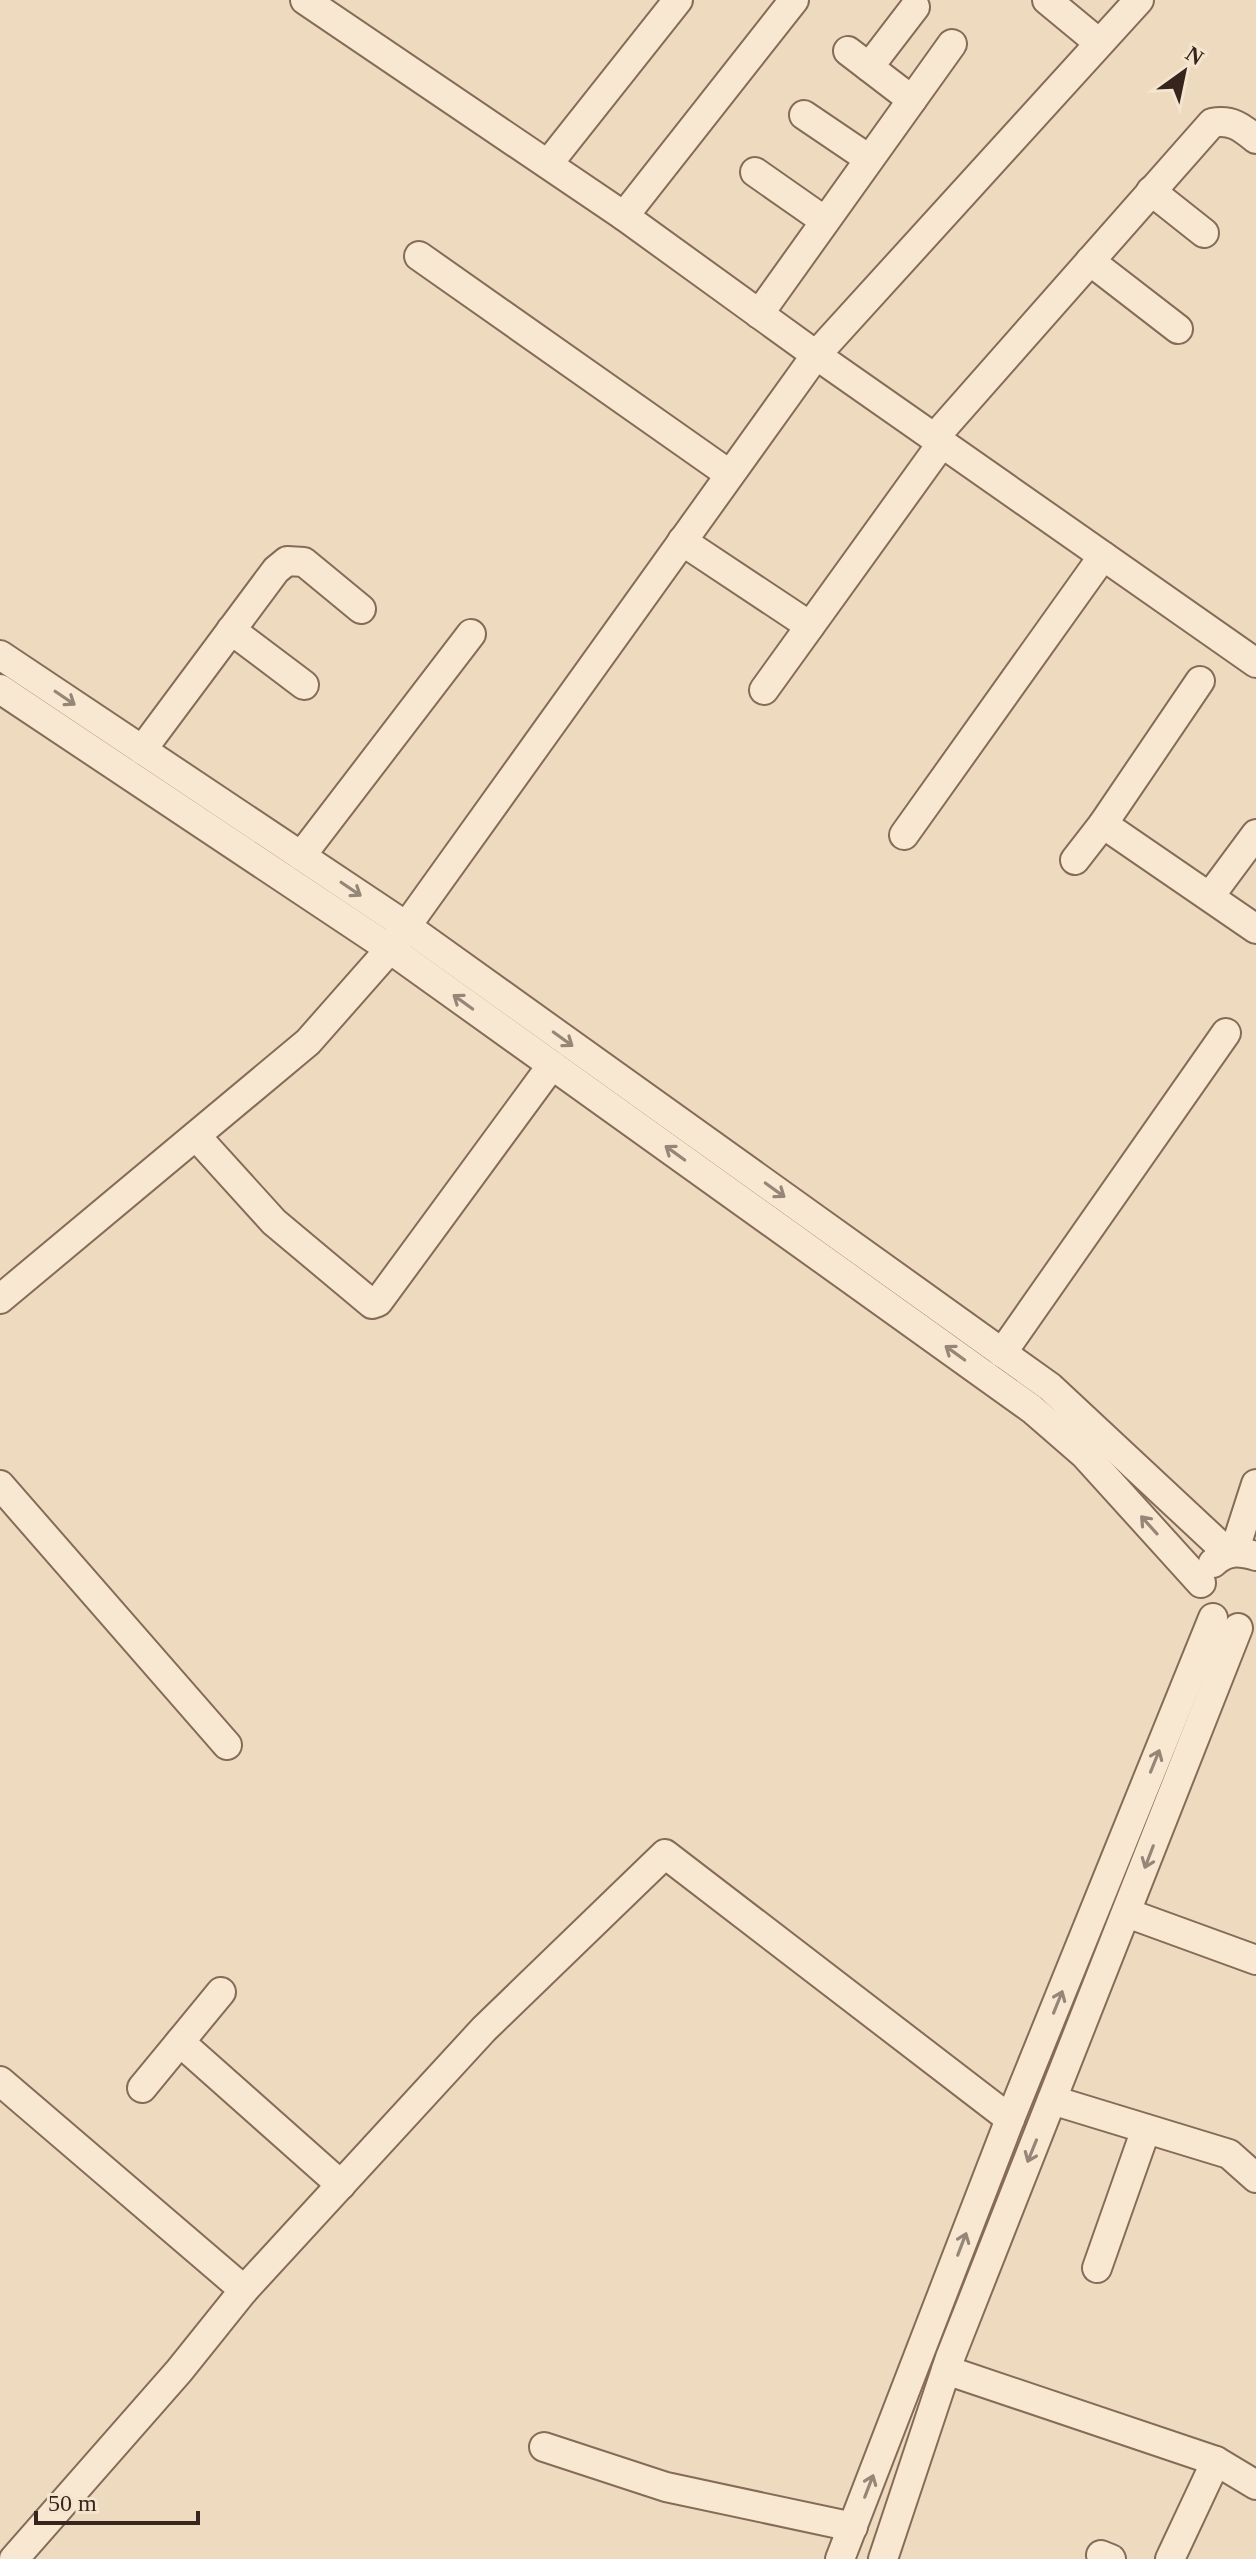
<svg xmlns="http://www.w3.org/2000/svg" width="1256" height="2559" font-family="'Times New Roman',serif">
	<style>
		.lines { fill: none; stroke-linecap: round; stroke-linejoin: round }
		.minor-casing { stroke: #856b58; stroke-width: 32 }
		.minor { stroke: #f8e8d2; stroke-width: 28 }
		.oneway { stroke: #968677 }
	</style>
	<rect width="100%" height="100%" fill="#eddabf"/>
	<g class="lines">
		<!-- minor casing -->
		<g class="minor-casing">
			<g id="minor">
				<polyline points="305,0 624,216 816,355 1256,663"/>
				<polyline points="1047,0 1099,43"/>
				<polyline points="848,51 912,100"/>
				<polyline points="869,67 915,7"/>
				<polyline points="804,115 869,159"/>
				<polyline points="548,164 678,0"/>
				<polyline points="755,172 825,221"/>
				<polyline points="1151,191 1204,233"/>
				<polyline points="624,216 794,0"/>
				<polyline points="419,256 729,474"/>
				<polyline points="1090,261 1178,329"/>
				<polyline points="759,314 952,44"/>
				<path d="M 935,437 L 1212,123 C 1231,119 1241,127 1256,139"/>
				<polyline points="682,541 810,626"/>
				<polyline points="231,630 304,685"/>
				<polyline points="0,655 406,926 1050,1387 1228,1553"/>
				<polyline points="0,689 390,949 1032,1409 1085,1455 1201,1583"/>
				<polyline points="764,690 942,443"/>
				<polyline points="142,750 276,570 287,561 304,562 361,609"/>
				<polyline points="1103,824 1200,681"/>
				<polyline points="904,835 1103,556"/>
				<polyline points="301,856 471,634"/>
				<polyline points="1075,860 1103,824 1256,929"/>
				<polyline points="1210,896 1256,834"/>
				<polyline points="196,1136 274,1222 372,1304 378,1302 552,1065"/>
				<polyline points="0,1299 308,1042 390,949 816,355 1139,0"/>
				<polyline points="1002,1353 1226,1033"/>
				<polyline points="0,1485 227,1745"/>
				<polyline points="1234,1552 1256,1484"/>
				<path d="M 1213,1563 C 1226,1550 1239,1551 1256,1556"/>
				<polyline points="1127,1913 1256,1960"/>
				<polyline points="180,2042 341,2185"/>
				<polyline points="0,2081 244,2290 179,2371 14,2559"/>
				<polyline points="142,2088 221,1992"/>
				<polyline points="1052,2100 1229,2154 1256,2178"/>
				<polyline points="1097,2268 1146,2129"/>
				<polyline points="244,2290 484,2029 665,1854 1010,2119"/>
				<polyline points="946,2370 1216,2461 1256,2485"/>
				<polyline points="544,2447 666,2487 853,2527"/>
				<polyline points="1101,2555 1111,2559"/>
				<polyline points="840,2559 1010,2119 1213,1618"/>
				<polyline points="883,2559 950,2358 1238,1628"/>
				<polyline points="1170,2559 1216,2461"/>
			</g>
		</g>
		<!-- minor -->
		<use href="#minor" class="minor"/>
	</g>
	<!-- one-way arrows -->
	<defs><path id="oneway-shaft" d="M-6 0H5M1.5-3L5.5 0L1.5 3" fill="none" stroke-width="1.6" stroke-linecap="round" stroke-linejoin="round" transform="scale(2)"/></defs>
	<g class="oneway">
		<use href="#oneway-shaft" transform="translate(65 698) rotate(34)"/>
		<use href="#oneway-shaft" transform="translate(351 889) rotate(34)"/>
		<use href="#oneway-shaft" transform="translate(463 1002) rotate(-144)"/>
		<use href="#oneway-shaft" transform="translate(563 1039) rotate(36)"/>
		<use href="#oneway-shaft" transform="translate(675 1153) rotate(-144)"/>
		<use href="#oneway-shaft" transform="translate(775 1190) rotate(36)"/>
		<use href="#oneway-shaft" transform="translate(955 1353) rotate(-144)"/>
		<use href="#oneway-shaft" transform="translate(1149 1525) rotate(-132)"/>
		<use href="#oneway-shaft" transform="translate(1155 1761) rotate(-68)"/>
		<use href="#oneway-shaft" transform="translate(1149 1857) rotate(111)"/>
		<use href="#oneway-shaft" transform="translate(1058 2002) rotate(-68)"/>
		<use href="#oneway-shaft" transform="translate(1032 2151) rotate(112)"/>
		<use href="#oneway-shaft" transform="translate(962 2244) rotate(-69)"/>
		<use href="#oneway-shaft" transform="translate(869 2486) rotate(-69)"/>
	</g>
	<!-- north arrow -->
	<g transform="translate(1184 72) rotate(33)" stroke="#f5e5ce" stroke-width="6" paint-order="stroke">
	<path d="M0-6L14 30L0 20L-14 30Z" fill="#35251c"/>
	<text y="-12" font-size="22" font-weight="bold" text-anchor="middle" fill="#35251c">N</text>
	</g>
	<!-- scale -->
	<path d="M36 2511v12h162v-12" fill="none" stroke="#35251c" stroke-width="4"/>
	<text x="48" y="2511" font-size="24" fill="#35251c" stroke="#f5e5ce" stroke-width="6" paint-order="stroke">50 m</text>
</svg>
